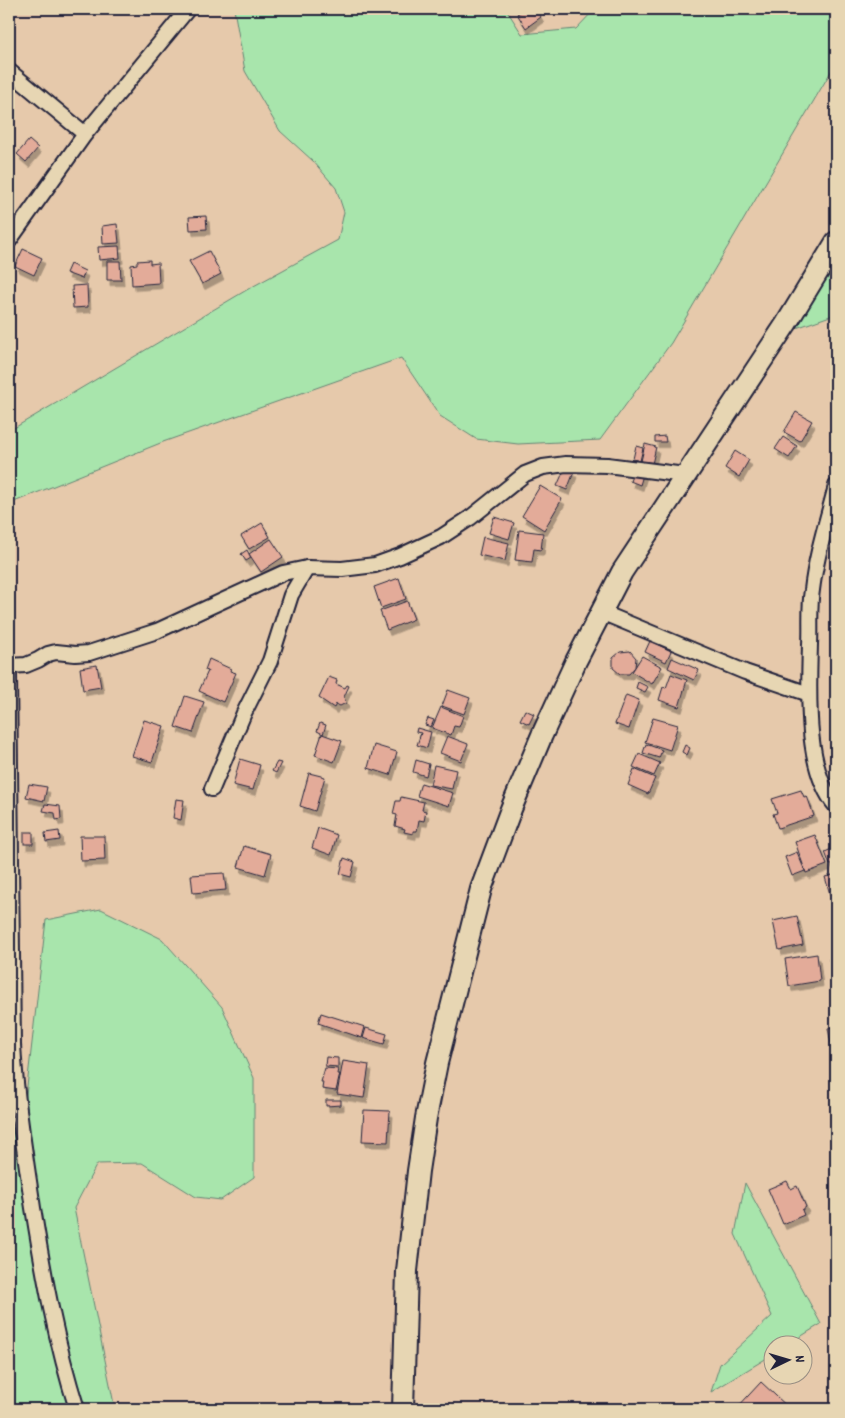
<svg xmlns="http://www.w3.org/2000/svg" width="845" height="1418" font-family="Dekko,sans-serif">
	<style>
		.green { fill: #a8e5ac; stroke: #658474 }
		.building { fill: #e3ab99; stroke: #22223b; filter: url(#shadow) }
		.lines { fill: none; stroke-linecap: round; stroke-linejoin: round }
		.minor-casing { stroke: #22223b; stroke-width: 18 }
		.highway-casing { stroke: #22223b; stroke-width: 24 }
		.minor { stroke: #e7d6b3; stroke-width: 14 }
		.highway { stroke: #e7d6b3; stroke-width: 20 }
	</style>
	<defs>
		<filter id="shadow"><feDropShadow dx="3" dy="5.5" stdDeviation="0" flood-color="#0004"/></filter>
	</defs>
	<rect width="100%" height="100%" fill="#e6c9ab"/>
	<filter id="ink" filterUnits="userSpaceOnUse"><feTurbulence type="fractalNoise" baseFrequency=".02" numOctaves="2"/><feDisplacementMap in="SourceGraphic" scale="10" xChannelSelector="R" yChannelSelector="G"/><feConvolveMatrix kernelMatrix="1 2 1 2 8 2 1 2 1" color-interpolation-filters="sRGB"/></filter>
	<g filter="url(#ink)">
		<!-- green -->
		<g class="green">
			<polygon points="234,9 506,9 522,34 576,29 595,9 836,9 836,63 671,343 600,440 518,444 476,439 440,416 401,358 163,442 9,504 9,431 250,288 338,240 344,212 336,188 313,161 280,131 245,71"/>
			<polygon points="836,235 836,314 779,334"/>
			<polygon points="101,909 162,939 222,1007 254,1078 254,1177 221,1200 196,1197 142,1163 97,1164 74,1208 115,1409 9,1409 9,1116 24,1113 46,920"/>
			<polygon points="745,1183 821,1324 787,1345 772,1346 772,1355 711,1392 720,1364 772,1316 735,1234"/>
		</g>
		<!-- building -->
		<g class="building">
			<polygon points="525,9 536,9 541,17 526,28 517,14"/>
			<polygon points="29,140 38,148 26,162 17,154"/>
			<polygon points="206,216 207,229 190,230 189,217"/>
			<polygon points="117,224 119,243 103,244 102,226"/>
			<polygon points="119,246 120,258 99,260 98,247"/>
			<polygon points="23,249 42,258 34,275 15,266"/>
			<polygon points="209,251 221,274 202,284 189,261"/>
			<polygon points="150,260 150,264 158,263 159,283 132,285 131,265 137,264 137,261"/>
			<polygon points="107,261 120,261 121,280 107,280"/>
			<polygon points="70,264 85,271 82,279 66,273"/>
			<polygon points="87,285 88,307 73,308 72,286"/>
			<polygon points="796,412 812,421 800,441 784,432"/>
			<polygon points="665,436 666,442 655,442 655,437"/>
			<polygon points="783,437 797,446 789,458 775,449"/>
			<polygon points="645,444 656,447 652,464 641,461"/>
			<polygon points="636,446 643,448 640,461 633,459"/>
			<polygon points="735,451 749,460 739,477 725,468"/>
			<polygon points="565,468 574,472 567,490 557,486"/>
			<polygon points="635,469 644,472 640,485 630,481"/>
			<polygon points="540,486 562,499 544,530 522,516"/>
			<polygon points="494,517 514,523 509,539 489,533"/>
			<polygon points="262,523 270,537 249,549 241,536"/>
			<polygon points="519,530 543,533 541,550 534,549 532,562 515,560"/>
			<polygon points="483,537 509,543 505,561 479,555"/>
			<polygon points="271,539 283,557 261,572 249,554"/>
			<polygon points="247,550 251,558 246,561 241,554"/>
			<polygon points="399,578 406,599 381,608 374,587"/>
			<polygon points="407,601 414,619 387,630 380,611"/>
			<polygon points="650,641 671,651 666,662 645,652"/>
			<polygon points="630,651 636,658 635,667 629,674 620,674 613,668 613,658 620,652"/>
			<polygon points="642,656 662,667 652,684 632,672"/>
			<polygon points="672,658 699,670 694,680 668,668"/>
			<polygon points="209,659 231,669 230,671 236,673 223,702 199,691 208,671 205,670"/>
			<polygon points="97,665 101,687 83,690 80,668"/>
			<polygon points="671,674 687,680 679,707 659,700 663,687 666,688"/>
			<polygon points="329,677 337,680 336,684 345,688 347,685 349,686 344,697 346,703 340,706 336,704 334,708 319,698"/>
			<polygon points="638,682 648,687 645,692 636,688"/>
			<polygon points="448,690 470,698 464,714 442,706"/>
			<polygon points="626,695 639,700 629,729 615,724"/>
			<polygon points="185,696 204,702 193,733 175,727"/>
			<polygon points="441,707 463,716 459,727 454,726 451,735 432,728"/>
			<polygon points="525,710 534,714 529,724 520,720"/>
			<polygon points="428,718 434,720 431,727 425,725"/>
			<polygon points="653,718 678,725 670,750 645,742"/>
			<polygon points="144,720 164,726 152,762 132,756"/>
			<polygon points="320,723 326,725 323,734 317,731"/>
			<polygon points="417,728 431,732 427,748 417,745 421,733 416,732"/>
			<polygon points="322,734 342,741 334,762 315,755"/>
			<polygon points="447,736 468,744 461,761 440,753"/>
			<polygon points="646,744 662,750 659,758 643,753"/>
			<polygon points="374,745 397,752 390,775 368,768"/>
			<polygon points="685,745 690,748 687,755 682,752"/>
			<polygon points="639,754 660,763 654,776 633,767"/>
			<polygon points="240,759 260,765 253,790 233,785"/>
			<polygon points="416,760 429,764 426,776 413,772"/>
			<polygon points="277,762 281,763 276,773 272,771"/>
			<polygon points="434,765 456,770 452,789 430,785"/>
			<polygon points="634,769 655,778 648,794 628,785"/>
			<polygon points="309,773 325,777 315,811 300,806"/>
			<polygon points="421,783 453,793 449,806 417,796"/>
			<polygon points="29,784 47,787 44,801 26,797"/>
			<polygon points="801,790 804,797 807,796 814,816 778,828 773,814 777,813 772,799"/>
			<polygon points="401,797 424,802 422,810 426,811 424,821 419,820 417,831 413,831 413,834 404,832 405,829 395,826 397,815 393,814 396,801 400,801"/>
			<polygon points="176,799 184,800 181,820 173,818"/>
			<polygon points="45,804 60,806 61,819 56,820 55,813 43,811"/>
			<polygon points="318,828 337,835 331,855 312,848"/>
			<polygon points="59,831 60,840 46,842 45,833"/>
			<rect x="24" y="832" width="9" height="12"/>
			<polygon points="815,835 827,865 806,873 795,842"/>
			<polygon points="80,836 104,836 105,860 81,861"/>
			<polygon points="244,846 271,854 265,875 238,867"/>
			<polygon points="836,847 836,862 830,865 825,852"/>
			<polygon points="797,852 805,871 792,876 785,857"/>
			<polygon points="344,858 355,862 351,877 340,874"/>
			<polygon points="224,873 226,890 193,893 191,875"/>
			<polygon points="836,874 836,900 832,901 825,877"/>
			<polygon points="797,916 803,945 779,950 773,921"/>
			<polygon points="817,954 820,981 789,986 785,959"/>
			<polygon points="836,958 836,969 832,970 829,959"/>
			<polygon points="321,1013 365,1027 362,1038 318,1023"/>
			<polygon points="836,1027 836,1048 832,1049 828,1028"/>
			<polygon points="366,1028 387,1034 384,1044 363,1038"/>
			<polygon points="326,1057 338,1058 338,1067 325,1066"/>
			<polygon points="343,1061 369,1065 364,1098 337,1094"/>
			<polygon points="325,1068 338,1069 337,1074 340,1074 336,1091 322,1089 323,1082 321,1082"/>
			<polygon points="326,1100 341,1100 341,1105 326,1106"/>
			<polygon points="364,1110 390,1111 388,1142 362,1141"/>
			<polygon points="787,1181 791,1189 797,1186 806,1207 802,1210 804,1215 783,1224 768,1189"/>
			<polygon points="761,1382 790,1409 736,1409"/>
		</g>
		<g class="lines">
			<!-- minor casing -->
			<g class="minor-casing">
				<g id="minor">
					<polyline points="9,71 85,134 9,241"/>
					<polyline points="85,134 187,10"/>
					<path d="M 836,486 C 827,521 816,555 812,590 C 809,608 811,626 810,644 C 809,690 804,769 836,806"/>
					<polyline points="601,612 745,672 809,694"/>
					<polyline points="9,666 26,665 38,660 48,654 56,652 75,654 89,653 157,631 283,573 307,568 342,569 375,565 400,556 441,537 470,518 525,474 543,467 566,464 607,465 685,475"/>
					<path d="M 9,675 L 13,1045 C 16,1099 25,1154 33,1208 C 44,1276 56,1343 77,1409"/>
					<polyline points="212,789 244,713 270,661 291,595 307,568"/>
				</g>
			</g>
			<!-- highway casing -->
			<g class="highway-casing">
				<polyline id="highway" points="403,1409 407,1271 418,1171 426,1118 437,1063 481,889 511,809 542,735 576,661 622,572 786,324 836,242"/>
			</g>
			<!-- minor -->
			<use href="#minor" class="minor"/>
			<!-- highway -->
			<use href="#highway" class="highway"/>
		</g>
	</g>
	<!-- margin -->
	<rect width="845" height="1418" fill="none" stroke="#e7d6b3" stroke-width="30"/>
	<rect x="15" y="15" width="815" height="1388" fill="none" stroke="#22223b" stroke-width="2" filter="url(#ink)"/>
	<!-- north arrow -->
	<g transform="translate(788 1360) rotate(85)"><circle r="24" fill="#e7d6b3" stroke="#988e83"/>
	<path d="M0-4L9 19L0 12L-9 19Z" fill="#22223b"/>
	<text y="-8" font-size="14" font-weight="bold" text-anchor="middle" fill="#22223b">N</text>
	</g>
</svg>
